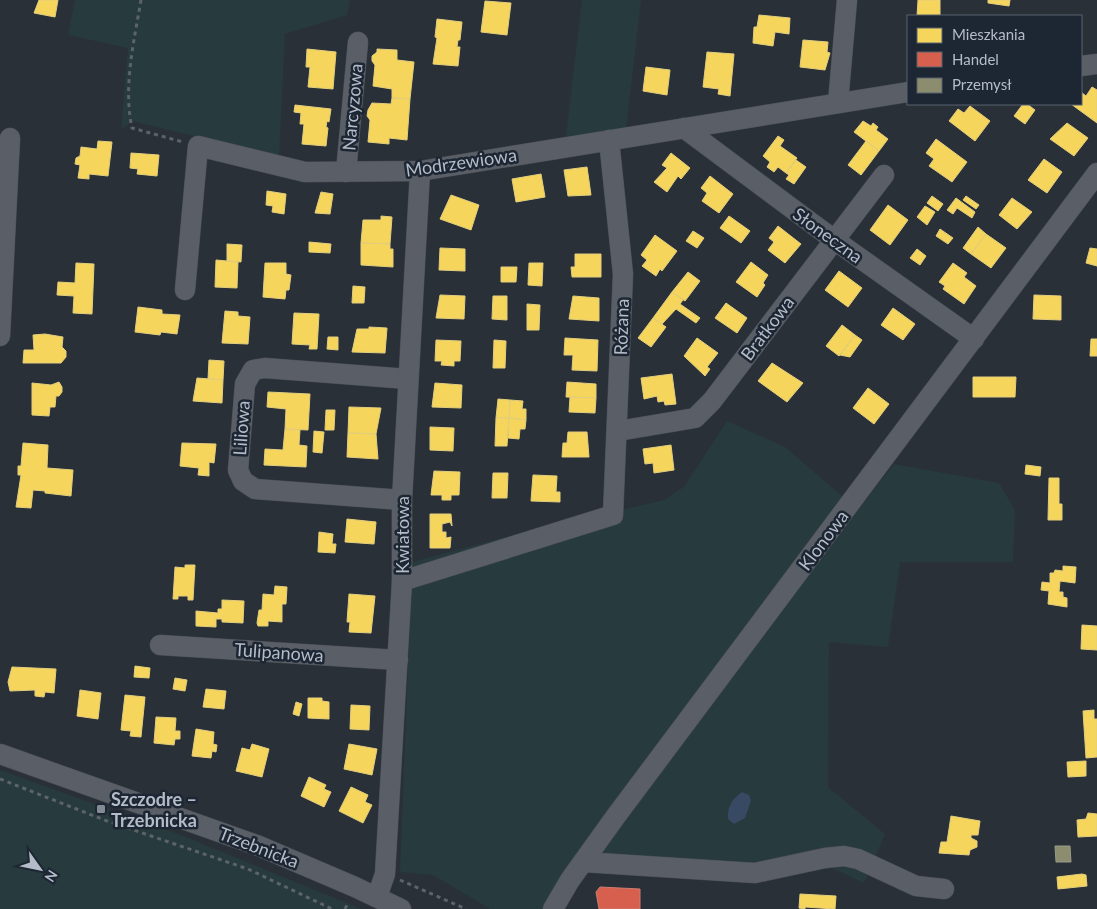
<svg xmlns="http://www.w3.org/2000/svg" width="1097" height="909" font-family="Lato,sans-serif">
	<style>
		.green { fill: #273a3e }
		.water { fill: #384963 }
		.homes { fill: #f6d55c; stroke: #e2ce7d }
		.shops { fill: #d6604d; stroke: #cc7c72 }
		.industry { fill: #8c8c6e; stroke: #989a89 }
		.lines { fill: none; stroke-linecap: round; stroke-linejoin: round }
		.minor-casing { stroke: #484c53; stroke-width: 21 }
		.path { stroke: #5d636a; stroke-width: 3; stroke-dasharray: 4 4; stroke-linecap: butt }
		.minor { stroke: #5a5e66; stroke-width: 20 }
		.poi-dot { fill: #848b96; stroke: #1d2633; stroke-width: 2 }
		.labels { text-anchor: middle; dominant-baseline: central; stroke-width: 5; stroke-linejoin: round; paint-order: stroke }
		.street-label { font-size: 18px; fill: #b4bcc9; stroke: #1d2633 }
		.poi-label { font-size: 18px; font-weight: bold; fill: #b4bcc9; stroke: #1d2633; text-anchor: start }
	</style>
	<rect width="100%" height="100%" fill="#2a3038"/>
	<!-- green -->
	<g class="green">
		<polygon points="75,0 350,0 347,15 285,34 279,157 132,121 121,130 128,48 68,35"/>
		<polygon points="582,0 641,0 626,130 566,136"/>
		<polygon points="727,421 785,447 858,510 894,464 999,483 1015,510 1013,562 900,562 888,647 829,642 828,787 885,834 864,883 832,868 752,877 569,869 543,909 490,909 433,875 400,872 412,562 506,537 664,500 684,487"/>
		<polygon points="0,770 181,835 361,909 0,909"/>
	</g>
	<!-- water -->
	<path class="water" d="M 742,792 L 749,795 L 751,801 L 745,818 L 734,824 L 728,819 C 727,807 732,799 742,792 Z"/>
	<!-- homes -->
	<g class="homes">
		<polygon points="39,0 58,0 55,17 34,13"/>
		<polygon points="918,0 940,0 940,16 917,16"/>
		<polygon points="988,0 1010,0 1009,6 988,3"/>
		<polygon points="485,1 511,3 507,35 481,32"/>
		<polygon points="759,15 790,18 789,34 775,32 773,46 753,43 754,27 757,27"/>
		<polygon points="437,19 462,22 460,40 458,40 457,47 460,47 458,66 433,64 437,38 435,37"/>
		<polygon points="803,40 828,42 827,52 830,53 825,70 800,67"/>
		<polygon points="307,49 336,52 333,89 308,87 310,67 306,67"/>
		<polygon points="377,49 397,50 397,60 414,62 410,99 392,98 392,89 373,86 375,65 372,61 372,56 377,52"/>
		<polygon points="707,52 734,54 730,96 718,94 719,89 703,87"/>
		<polygon points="646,67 670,70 667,95 643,91"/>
		<polygon points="1092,87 1097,90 1097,123 1071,104 1081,104 1081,92 1086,96"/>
		<polygon points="392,98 410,99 407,140 389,138 389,144 368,142 370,120 367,116 368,110 372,103 391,104"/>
		<polygon points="1023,104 1027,104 1035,110 1025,124 1014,116"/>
		<polygon points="295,105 331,109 329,122 327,121 326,127 328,128 326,146 302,144 304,124 300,124 301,113 294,112"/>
		<polygon points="970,106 990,121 975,141 949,121 958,109 964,113"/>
		<polygon points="863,121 871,126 873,123 878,127 876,130 888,139 879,151 854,132"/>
		<polygon points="1067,123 1088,138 1074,156 1050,139"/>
		<polygon points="778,136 784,140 780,146 797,158 786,173 778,167 774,172 767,167 770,162 763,156"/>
		<polygon points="936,139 967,162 952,182 929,166 934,159 926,153"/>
		<polygon points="98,141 112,142 108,176 89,174 89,179 78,178 80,165 75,164 76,158 80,156 81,147 97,149"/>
		<polygon points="866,141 879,151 861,175 848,165"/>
		<polygon points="131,153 159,155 157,176 137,174 138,169 130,168"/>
		<polygon points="671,153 690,168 681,179 678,176 667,192 654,182 667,168 662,165"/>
		<polygon points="1044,159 1062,172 1047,193 1028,180"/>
		<polygon points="796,160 806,167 794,184 786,179 789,175 786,173"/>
		<polygon points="587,167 591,195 568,196 564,170"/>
		<polygon points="541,174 545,197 516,202 512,179"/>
		<polygon points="710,176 733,194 719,213 702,201 707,193 701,188"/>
		<polygon points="267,191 286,194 284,214 272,212 273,206 266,205"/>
		<polygon points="321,192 333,194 330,214 315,213"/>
		<polygon points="451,195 479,205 471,230 440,219"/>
		<polygon points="932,196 943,204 938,211 927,203"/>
		<polygon points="966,196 979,205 976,209 963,200"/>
		<polygon points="956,198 975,212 972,218 957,208 953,214 947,210"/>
		<polygon points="1012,198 1032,212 1017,229 999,215"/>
		<polygon points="888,205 908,220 890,245 870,230"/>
		<polygon points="925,206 935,212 927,225 917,217"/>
		<polygon points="381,216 392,217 390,244 361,243 363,220 381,220"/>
		<polygon points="729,216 750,231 741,243 720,228"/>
		<polygon points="778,226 801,244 785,263 768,250 774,242 769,238"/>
		<polygon points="978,227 986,234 971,254 963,248"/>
		<polygon points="940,229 953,238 948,244 936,236"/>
		<polygon points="693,231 704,238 697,248 686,241"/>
		<polygon points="986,234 1006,248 991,268 971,254"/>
		<polygon points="655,235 677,251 662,271 660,269 656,276 642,266 647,260 641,255"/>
		<polygon points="309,242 331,244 330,253 309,252"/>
		<polygon points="361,243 390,244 390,249 393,249 393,267 361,265"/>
		<polygon points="227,244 242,245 241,262 227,261"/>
		<polygon points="440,248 465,249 465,271 439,270"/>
		<polygon points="1090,248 1097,249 1097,266 1086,263"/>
		<polygon points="917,249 926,256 920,265 910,258"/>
		<polygon points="575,254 601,254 601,277 572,277 571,267 575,267"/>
		<polygon points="216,260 238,262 237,288 215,287"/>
		<polygon points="751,262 768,275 763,283 765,285 757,297 736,282"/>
		<polygon points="76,263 94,264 92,314 73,313 74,296 57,295 58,282 75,283"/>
		<polygon points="265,263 286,263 286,274 291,275 289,290 286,290 285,299 263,297"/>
		<polygon points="529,263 543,263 542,286 528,285"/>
		<polygon points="953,263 967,273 964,277 976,286 964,304 943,289 945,286 939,282"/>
		<polygon points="501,267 517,267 516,282 501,282"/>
		<polygon points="839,271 862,288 848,307 825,290"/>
		<polygon points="688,272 700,281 685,301 672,292"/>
		<polygon points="353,286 365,287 364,303 352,303"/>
		<polygon points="672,292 683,300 680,304 700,318 696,323 676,309 662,324 653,318"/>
		<polygon points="440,295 465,296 464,319 436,318"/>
		<polygon points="1034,295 1061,296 1061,320 1033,319"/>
		<polygon points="493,296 507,296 507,320 492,319"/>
		<polygon points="573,296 599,298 599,321 569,319"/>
		<polygon points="726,303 747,318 737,333 715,318"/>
		<polygon points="527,304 540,305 539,330 527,330"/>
		<polygon points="138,307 162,310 162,314 180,315 177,334 161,332 160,335 135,332"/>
		<polygon points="893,308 915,324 903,340 881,325"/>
		<polygon points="225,311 238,312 238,316 250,317 248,344 222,343"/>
		<polygon points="294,313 319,314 317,349 309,349 310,345 292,344"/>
		<polygon points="653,318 666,327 651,347 638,338"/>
		<polygon points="842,325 855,335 839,356 826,346"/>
		<polygon points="369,327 387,328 385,353 352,352 357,329 369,329"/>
		<polygon points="45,334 63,337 62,347 66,351 66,357 61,363 23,363 24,350 34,350 33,335"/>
		<polygon points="855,335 862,340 850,357 840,355"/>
		<polygon points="328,337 338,337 338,350 327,349"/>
		<polygon points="565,338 598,340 597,371 572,370 573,355 564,355"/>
		<polygon points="697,338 718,353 707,367 710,369 705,376 684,356"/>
		<polygon points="1091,339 1097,339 1097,356 1090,356"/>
		<polygon points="436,340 461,341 460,361 454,361 454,366 441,365 442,361 435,361"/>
		<polygon points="494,340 506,341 505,368 493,368"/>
		<polygon points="209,360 224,361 223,380 208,379"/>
		<polygon points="772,363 803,383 787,402 758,381"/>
		<polygon points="672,374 676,404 665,405 664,401 658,402 657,396 644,399 641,378"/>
		<polygon points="973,377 1016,377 1015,397 973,397"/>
		<polygon points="197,378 223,380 222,403 193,401"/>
		<polygon points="59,382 62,387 62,392 59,396 56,396 55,407 50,407 49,416 32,415 32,383 51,385"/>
		<polygon points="567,382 596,384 596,398 566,397"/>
		<polygon points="435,383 462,385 461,408 432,407"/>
		<polygon points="868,388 889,404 874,424 853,408"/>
		<polygon points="268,392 310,394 308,430 285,429 286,409 267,407"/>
		<polygon points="570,397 596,398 595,413 569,412"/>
		<polygon points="498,399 510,400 509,418 496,418"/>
		<polygon points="510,400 523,401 522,409 526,409 526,420 509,418"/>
		<polygon points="349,407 381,408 376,434 348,433"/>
		<polygon points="326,410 335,410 334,430 325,430"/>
		<polygon points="496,418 509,418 507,446 495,446"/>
		<polygon points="509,418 526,420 525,429 520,429 519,439 508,438"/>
		<polygon points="430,427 454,428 453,451 430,450"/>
		<polygon points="285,429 300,430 299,445 307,446 306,467 264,465 265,449 283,450"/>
		<polygon points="314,431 324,432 322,453 313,452"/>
		<polygon points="568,432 587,432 589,457 562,457 563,443 567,443"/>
		<polygon points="348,433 376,434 378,459 347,457"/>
		<polygon points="23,443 48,445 47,468 73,470 71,496 45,493 45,491 33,490 31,508 16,507 21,475 18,475 18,466 21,466"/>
		<polygon points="182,443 216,444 214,463 209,462 209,476 198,475 199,468 180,466"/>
		<polygon points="671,445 674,470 654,473 653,463 645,464 643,449"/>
		<polygon points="1026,465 1041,467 1040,476 1025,474"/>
		<polygon points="434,471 460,472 459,495 451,495 451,500 442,500 442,495 431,495"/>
		<polygon points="493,473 508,473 507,498 492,498"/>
		<polygon points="533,475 557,476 556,492 560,492 560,502 531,501"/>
		<polygon points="1049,478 1059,478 1059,504 1062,504 1062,520 1048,520"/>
		<polygon points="430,514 451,514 452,526 450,522 442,524 442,532 446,532 446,538 451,537 450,548 430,548"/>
		<polygon points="347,519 376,522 374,544 345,542"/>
		<polygon points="319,532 333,534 332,544 336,544 335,553 318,552"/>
		<polygon points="185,565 195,565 193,600 188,600 188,596 178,596 178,599 173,599 175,567 185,568"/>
		<polygon points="1063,566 1076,567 1075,583 1060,581 1059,592 1063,592 1063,597 1067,598 1067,607 1048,604 1049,591 1041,590 1042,582 1050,583 1050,573 1054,573 1055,570 1063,571"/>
		<polygon points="275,586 287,587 286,604 282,604 282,622 268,621 268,626 258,626 257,623 259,610 262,610 263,594 274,595"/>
		<polygon points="349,594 375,596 371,633 349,632 350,622 347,622"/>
		<polygon points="222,600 244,601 243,623 222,622 222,619 216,619 216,627 196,626 196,611 218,613 218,609 222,609"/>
		<polygon points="1082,625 1097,626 1097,650 1081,649"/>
		<polygon points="135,666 150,668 149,678 134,677"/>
		<polygon points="12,667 56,669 54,693 45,692 44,697 35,696 35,690 10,691 8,682"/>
		<polygon points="175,678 187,680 185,691 173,689"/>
		<polygon points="206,689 226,691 224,709 203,707"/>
		<polygon points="80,690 101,693 98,719 77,716"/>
		<polygon points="125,695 145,697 141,737 130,736 131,731 121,730"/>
		<polygon points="308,698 322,698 322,701 329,702 329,719 308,718"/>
		<polygon points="296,702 302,704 299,716 293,714"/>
		<polygon points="351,705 370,706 369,730 350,729"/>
		<polygon points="1094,710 1094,719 1097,719 1097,757 1086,758 1083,711"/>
		<polygon points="156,717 176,718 175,731 180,731 180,739 175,739 174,745 154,743"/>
		<polygon points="196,729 214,732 213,744 217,745 216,752 212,751 211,758 192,756"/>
		<polygon points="252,744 269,749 262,777 236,771 242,748 250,750"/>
		<polygon points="349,744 377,749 372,775 344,769"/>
		<polygon points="1086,761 1086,776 1068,777 1067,762"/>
		<polygon points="309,777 326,785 324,789 331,792 324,807 301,796"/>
		<polygon points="351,787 368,795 365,802 372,805 363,823 339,811"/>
		<polygon points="1088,813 1097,814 1097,836 1078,837 1077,820 1086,819"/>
		<polygon points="951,816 980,821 978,835 971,835 971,838 977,841 977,847 970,850 969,855 939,853 941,842 947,842"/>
		<polygon points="1082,874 1086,875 1087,886 1058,889 1057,877"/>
		<polygon points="800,894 836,896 835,909 805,907 805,909 799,908"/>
	</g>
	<!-- shops -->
	<polygon class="shops" points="600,887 640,889 640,909 599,909 596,892"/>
	<!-- industry -->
	<polygon class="industry" points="1055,846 1070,846 1071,862 1056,862"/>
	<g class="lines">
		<!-- minor casing -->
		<g class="minor-casing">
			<g id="minor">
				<polyline points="1081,66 1097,64"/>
				<polyline points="838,103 847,0"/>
				<polyline points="684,128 833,239 974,339"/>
				<polyline points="346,172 358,42"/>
				<polyline points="185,290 198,146 305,172 420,171 908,92"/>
				<polyline points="0,336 10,138"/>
				<polyline points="618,431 695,418 712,401 884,175"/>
				<polyline points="402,500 255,489 243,481 238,470 245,384 253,370 265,368 408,379"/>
				<polyline points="402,581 613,515 623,274 609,140"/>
				<polyline points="160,645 398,660"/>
				<polyline points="0,754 259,846 355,887 401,909"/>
				<polyline points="583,862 755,873 825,858 844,856 858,859 916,886 944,889"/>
				<polyline points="377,897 385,874 402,581 402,500 420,171"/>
				<polyline points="553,909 570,880 616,816 1097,173"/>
			</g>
		</g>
		<!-- path -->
		<g class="path">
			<path d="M 141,0 C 134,41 123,87 132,128 L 183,142"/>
			<polyline points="0,779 107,821 248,869 332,909"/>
			<polyline points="400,880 466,909"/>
			<polyline points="345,909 348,903"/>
		</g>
		<!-- minor -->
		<use href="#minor" class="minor"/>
	</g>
	<!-- markers -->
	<rect class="poi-dot" x="96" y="804" width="10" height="10" rx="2.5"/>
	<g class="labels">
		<!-- street labels -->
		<g class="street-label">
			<text transform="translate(352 107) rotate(-85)">Narcyzowa</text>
			<text transform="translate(461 162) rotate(-8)">Modrzewiowa</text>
			<text transform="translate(828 235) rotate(36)">Słoneczna</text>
			<text transform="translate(621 327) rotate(-88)">Różana</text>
			<text transform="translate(767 328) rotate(-53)">Bratkowa</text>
			<text transform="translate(241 428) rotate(-86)">Liliowa</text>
			<text transform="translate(402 535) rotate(-90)">Kwiatowa</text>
			<text transform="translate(823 540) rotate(-53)">Klonowa</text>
			<text transform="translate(279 652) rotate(4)">Tulipanowa</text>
			<text transform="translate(259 847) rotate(21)">Trzebnicka</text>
		</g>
		<!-- poi labels -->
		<g class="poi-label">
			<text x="111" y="799">Szczodre –<tspan x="111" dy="21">Trzebnicka</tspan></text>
		</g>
	</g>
	<!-- legend -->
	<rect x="907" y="15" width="175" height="90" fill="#1d2633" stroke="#59626f"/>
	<rect x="917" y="28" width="25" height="15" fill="#f6d55c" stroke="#59626f"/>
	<text x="952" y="40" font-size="15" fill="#b4bcc9">Mieszkania</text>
	<rect x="917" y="52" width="25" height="15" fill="#d6604d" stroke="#59626f"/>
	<text x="952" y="65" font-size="15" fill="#b4bcc9">Handel</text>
	<rect x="917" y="78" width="25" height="15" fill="#8c8c6e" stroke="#59626f"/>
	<text x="952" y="90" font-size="15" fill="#b4bcc9">Przemysł</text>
	<!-- north arrow -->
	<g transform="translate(40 869) rotate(123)" stroke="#1d2633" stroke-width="4" paint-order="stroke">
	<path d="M0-4L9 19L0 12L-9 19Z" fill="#b4bcc9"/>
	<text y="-8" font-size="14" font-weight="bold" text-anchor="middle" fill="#b4bcc9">N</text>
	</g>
</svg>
